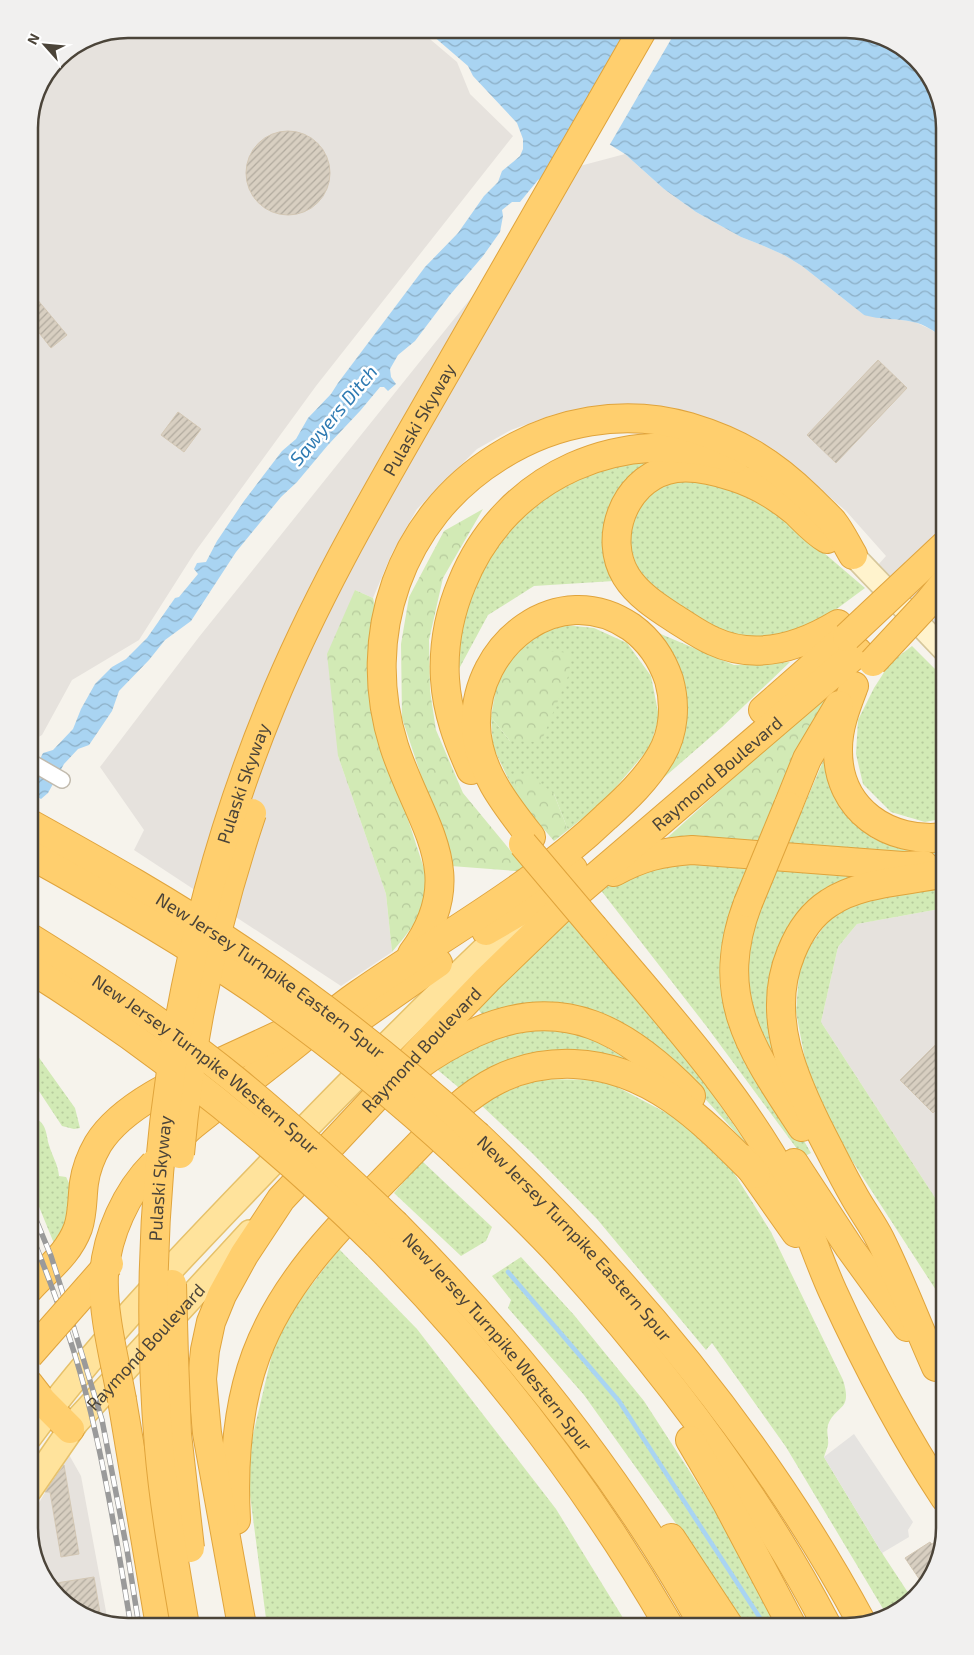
<svg xmlns="http://www.w3.org/2000/svg" width="974" height="1655" font-family="'Exo 2',sans-serif">
	<style>
		.industrial { fill: #e6e2dd }
		.grass { fill: url(#grass-dots) }
		.forest { fill: url(#forest-crowns) }
		.parking { fill: #e5e3e0 }
		.water { fill: url(#water-waves) }
		.pier { fill: #f6f3ec }
		.lines { fill: none; stroke-linecap: round; stroke-linejoin: round }
		.stream { stroke: #a9d4f2; stroke-width: 4.5 }
		.building { fill: url(#building-hatch); stroke: #d3c7b4 }
		.street-casing { stroke: #c2bbae; stroke-width: 18 }
		.secondary-casing { stroke: #d6c79b; stroke-width: 25 }
		.primary-casing { stroke: #e6c16a; stroke-width: 28 }
		.highway-casing { stroke: #e0a43c; stroke-width: 30 }
		.street { stroke: #fff; stroke-width: 15 }
		.secondary { stroke: #fff3cd; stroke-width: 22 }
		.primary { stroke: #ffe39c; stroke-width: 25 }
		.highway { stroke: #ffcf6e; stroke-width: 28 }
		.rail-casing { stroke: #9a9a9a; stroke-width: 5.5 }
		.rail { stroke: #fff; stroke-width: 4; stroke-dasharray: 11; stroke-linecap: butt }
		.highway-bridge-casing { stroke: #e0a43c; stroke-width: 30; stroke-linecap: butt }
		.highway-bridge { stroke: #ffcf6e; stroke-width: 28 }
		.labels { text-anchor: middle; dominant-baseline: central; stroke-width: 5; stroke-linejoin: round; paint-order: stroke }
		.street-label { font-size: 18px; fill: #4b4439; stroke: #fff }
		.water-label { font-size: 19px; font-style: italic; fill: #2e7ab2; stroke: #fff }
		.rim { fill: none; stroke: #4b4439; stroke-width: 2.5 }
	</style>
	<defs>
		<pattern id="grass-dots" width="8" height="8" patternUnits="userSpaceOnUse" patternTransform="scale(1.25)"><rect width="8" height="8" fill="#d2eab5"/><path d="M2 2h.1M6 6h.1" fill="none" stroke="#b6ca9c" stroke-width="1.8" stroke-linecap="round"/></pattern>
		<pattern id="forest-crowns" width="20" height="18" patternUnits="userSpaceOnUse" patternTransform="scale(1.25)"><rect width="20" height="18" fill="#d2eab5"/><path d="M2 6a3 3 0 1 1 6 0M12 15a3 3 0 1 1 6 0" fill="none" stroke="#b6ca9c"/></pattern>
		<pattern id="water-waves" width="16" height="10" patternUnits="userSpaceOnUse" patternTransform="scale(1.25)"><rect width="16" height="10" fill="#a9d4f2"/><path d="M0 5q4-4 8 0t8 0" fill="none" stroke="#8caec5"/></pattern>
		<pattern id="building-hatch" width="6" height="6" patternUnits="userSpaceOnUse" patternTransform="scale(1.25)"><rect width="6" height="6" fill="#d8cfc1"/><path d="M-1 1l2-2M0 6l6-6M5 7l2-2" fill="none" stroke="#b1aa9e"/></pattern>
	</defs>
	<rect width="100%" height="100%" fill="#f6f3ec"/>
	<!-- industrial -->
	<g class="industrial">
		<polygon points="127,29 418,29 457,62 470,94 513,136 316,386 195,552 139,640 72,680 42,735 35,739 29,735 29,121 36,89 58,57 90,36"/>
		<polygon points="625,154 664,189 696,212 741,237 759,244 784,255 802,266 864,315 915,322 930,329 945,339 945,652 869,575 886,556 846,511 775,450 734,428 669,407 612,405 552,415 511,430 477,449 417,509 392,553 373,598 355,590 338,756 386,894 392,952 341,986 134,850 144,830 100,767 199,637 576,167"/>
		<polygon points="945,908 945,1213 821,1022 838,947 857,924"/>
		<polygon points="68,1453 81,1476 108,1622 72,1609 39,1571 31,1538 32,1535 30,1534 29,1528 29,1520"/>
	</g>
	<!-- grass -->
	<g class="grass">
		<polygon points="625,457 661,458 614,503 603,537 614,581 534,586 488,615 453,680 470,578 504,528 561,478"/>
		<polygon points="685,476 713,477 768,505 865,588 815,625 766,638 727,634 668,598 641,580 628,539 634,510 657,487"/>
		<polygon points="564,625 594,628 627,643 651,676 659,717 650,747 605,800 568,830 554,794 517,797 493,747 491,717 510,741 516,648 537,634"/>
		<polygon points="656,632 734,665 790,662 722,727 645,794 679,725"/>
		<polygon points="912,646 945,679 945,818 925,822 891,812 863,784 856,754 858,720 874,688 890,663"/>
		<polygon points="828,750 849,817 872,838 906,848 943,847 943,854 887,853 787,845"/>
		<polygon points="677,860 753,867 733,1018 811,1153 803,1157 707,1027 596,884"/>
		<polygon points="777,865 889,877 851,877 811,904 783,946 782,1066 753,1024 746,974 753,930"/>
		<polygon points="945,887 945,908 857,924 838,947 821,1022 945,1213 945,1304 838,1139 808,1075 796,1012 800,960 830,918 867,896 919,892"/>
		<polygon points="564,915 694,1067 748,1146 679,1070 531,1004 503,1007 485,1018 477,1008"/>
		<polygon points="543,1024 579,1031 628,1060 621,1064 464,1092 433,1066 465,1046"/>
		<polygon points="29,1032 30,1041 35,1052 75,1108 80,1128 74,1129 62,1126 29,1076"/>
		<path d="M 539,1079 L 604,1080 L 678,1119 L 732,1170 L 771,1232 L 843,1380 C 853,1412 836,1404 828,1425 C 826,1432 829,1439 828,1445 C 827,1449 825,1453 824,1457 L 882,1553 L 907,1591 L 914,1595 L 890,1616 L 888,1617 L 786,1447 L 712,1343 L 706,1350 L 597,1219 L 532,1153 L 480,1104 L 497,1095 Z"/>
		<path d="M 29,1104 L 35,1118 C 47,1124 46,1134 49,1145 C 52,1156 58,1164 59,1176 L 66,1177 L 72,1189 L 70,1207 L 59,1248 L 53,1241 L 29,1182 Z"/>
		<polygon points="422,1161 492,1227 486,1241 461,1256 394,1193"/>
		<polygon points="339,1249 417,1329 556,1509 628,1626 267,1626 246,1464 278,1329"/>
		<polygon points="521,1257 574,1315 644,1401 727,1529 776,1626 744,1626 707,1567 584,1395 508,1308 511,1300 492,1276"/>
	</g>
	<!-- forest -->
	<g class="forest">
		<polygon points="483,509 443,578 429,640 430,691 436,730 463,793 528,872 451,866 402,718 401,644 409,597 444,531"/>
		<path d="M 355,590 L 373,598 L 376,610 L 374,715 L 430,887 C 421,916 412,929 392,952 L 386,894 L 338,756 L 327,654 Z"/>
		<polygon points="516,648 571,653 569,674 541,742 510,741 491,717 496,688"/>
		<polygon points="830,691 763,841 667,838"/>
		<polygon points="513,774 530,775 554,794 568,830 554,841 518,799"/>
	</g>
	<!-- parking -->
	<polygon class="parking" points="854,1434 913,1522 908,1530 909,1537 882,1553 824,1457"/>
	<!-- water -->
	<path class="water" d="M 425,29 L 853,29 L 902,46 L 935,84 L 945,127 L 945,339 C 935,332 925,324 913,322 C 897,318 880,320 864,315 L 802,266 L 784,255 L 759,244 L 741,237 L 696,212 L 664,189 L 625,154 L 609,144 L 588,136 L 551,173 L 538,180 L 520,202 L 512,202 L 502,210 L 503,216 L 500,232 L 483,256 L 449,296 L 415,341 L 398,355 L 390,369 L 391,377 L 396,384 L 388,391 L 384,387 L 380,387 L 360,411 L 328,445 L 297,482 L 281,497 L 236,552 L 191,621 L 165,640 L 149,660 L 119,691 L 112,711 L 89,745 L 78,749 L 64,764 L 48,793 L 41,799 L 30,793 L 29,782 L 43,753 L 53,750 L 73,729 L 81,709 L 95,684 L 112,667 L 126,659 L 147,638 L 175,598 L 179,597 L 198,574 L 194,569 L 197,563 L 206,562 L 217,541 L 244,501 L 282,451 L 296,439 L 308,418 L 331,394 L 338,383 L 425,267 L 458,233 L 484,196 L 498,182 L 502,171 L 513,162 L 520,156 L 523,149 L 523,139 L 517,123 L 473,76 L 468,66 Z"/>
	<!-- pier -->
	<polygon class="pier" points="630,29 677,29 609,146 588,139"/>
	<g class="lines">
		<!-- stream -->
		<polyline class="stream" points="508,1272 619,1401 760,1618"/>
	</g>
	<!-- building -->
	<g class="building">
		<circle cx="288" cy="173" r="42"/>
		<polygon points="36,298 67,335 51,348 29,320 29,304"/>
		<polygon points="878,360 907,388 836,463 807,435"/>
		<polygon points="178,412 201,429 184,452 161,435"/>
		<polygon points="945,1035 945,1101 933,1113 900,1080"/>
		<polygon points="64,1465 79,1554 61,1557 50,1492 45,1492"/>
		<polygon points="942,1538 929,1582 924,1586 905,1558 930,1542 932,1544"/>
		<polygon points="94,1577 101,1619 72,1609 50,1584"/>
	</g>
	<g class="lines">
		<!-- street casing -->
		<g class="street-casing">
			<polyline id="street" points="29,761 62,780"/>
		</g>
		<!-- secondary casing -->
		<g class="secondary-casing">
			<polyline id="secondary" points="853,555 945,651"/>
		</g>
		<!-- primary casing -->
		<g class="primary-casing">
			<g id="primary">
				<path d="M 29,1437 C 93,1350 168,1271 243,1193 C 332,1100 422,1008 516,920"/>
				<path id="s1" d="M 29,1490 L 76,1422 L 250,1233"/>
			</g>
		</g>
		<!-- highway casing -->
		<g class="highway-casing">
			<g id="highway">
				<path d="M 827,539 C 815,532 806,522 796,512 C 778,497 756,484 734,477 C 713,470 688,464 667,470 C 624,482 603,538 626,576 C 637,594 657,607 674,618 C 687,626 699,635 713,641 C 756,661 800,647 838,624"/>
				<path d="M 854,686 C 846,707 838,727 838,749 C 837,810 889,844 945,837"/>
				<polyline points="763,710 838,644"/>
				<path d="M 471,770 C 458,741 447,712 445,679 C 443,646 449,614 462,583 C 506,474 624,423 735,459"/>
				<polyline points="788,806 807,759 839,705"/>
				<path d="M 614,872 C 641,857 662,852 692,850 L 903,866 L 924,865"/>
				<path d="M 748,903 C 712,997 752,1051 802,1127"/>
				<path d="M 594,928 C 663,1010 737,1090 788,1184 C 806,1219 817,1257 833,1292 C 866,1364 902,1433 945,1498"/>
				<polyline points="486,931 534,903 573,869"/>
				<path d="M 412,954 C 472,874 419,824 394,746 C 359,636 400,518 498,457 C 554,421 624,408 689,427 C 739,442 772,462 809,498 C 817,506 826,514 833,522 C 841,532 847,545 853,555"/>
				<polyline points="328,1040 438,963"/>
				<path d="M 418,1066 C 435,1053 455,1042 474,1033 C 563,992 628,1031 691,1096"/>
				<path id="s2" d="M 478,1136 C 628,1279 763,1439 862,1623"/>
				<path d="M 170,1146 L 189,1128 C 225,1099 262,1071 298,1042 C 318,1026 337,1009 359,994 C 442,936 532,888 606,817 C 626,799 647,779 661,755 C 674,733 676,705 669,680 C 662,659 649,640 631,627 C 558,577 474,645 476,725 C 477,769 505,804 531,837"/>
				<path d="M 459,1155 C 495,1189 531,1223 564,1259 C 664,1370 758,1493 827,1626"/>
				<polyline points="744,1159 796,1233"/>
				<polyline points="794,1163 849,1247 907,1327"/>
				<path id="s3" d="M 396,1225 C 515,1345 621,1479 704,1626"/>
				<path d="M 377,1244 C 490,1359 588,1486 669,1626"/>
				<path d="M 29,1289 C 47,1269 68,1255 78,1228 C 83,1213 82,1198 84,1183 C 86,1169 91,1156 98,1144 C 122,1105 182,1079 223,1061 C 249,1049 276,1037 302,1024"/>
				<path d="M 936,1367 C 917,1325 901,1281 880,1239 C 872,1223 861,1209 853,1194 C 842,1175 833,1156 823,1137 C 794,1080 765,1016 791,953 C 799,933 810,915 829,903 C 862,881 907,882 945,873"/>
				<polyline points="29,1384 43,1402 70,1429"/>
				<polyline points="122,1400 160,1626"/>
				<polyline points="690,1440 727,1503 792,1626"/>
				<path d="M 236,1520 C 233,1465 237,1407 256,1355 C 285,1276 348,1218 405,1159 C 433,1131 461,1098 497,1080 C 521,1068 548,1063 574,1064 C 652,1067 705,1123 756,1174"/>
				<polyline points="671,1538 729,1626"/>
				<path id="s4" d="M 242,1626 L 207,1433 L 202,1379 L 205,1350 L 211,1322 L 222,1295 L 244,1255 L 281,1199 L 436,1033 L 487,980 L 578,892 L 858,652"/>
			</g>
		</g>
		<!-- street -->
		<use href="#street" class="street"/>
		<!-- secondary -->
		<use href="#secondary" class="secondary"/>
		<!-- primary -->
		<use href="#primary" class="primary"/>
		<!-- highway -->
		<use href="#highway" class="highway"/>
		<!-- rail casing -->
		<g class="rail-casing">
			<g id="rail">
				<polyline points="29,1203 51,1256 73,1325 102,1420 127,1550 139,1626"/>
				<path d="M 29,1229 C 56,1294 80,1362 95,1431 C 110,1495 120,1561 131,1626"/>
			</g>
		</g>
		<!-- rail -->
		<use href="#rail" class="rail"/>
		<!-- highway-bridge casing -->
		<g class="highway-bridge-casing">
			<g id="highway-bridge">
				<polyline points="847,637 945,545"/>
				<polyline points="873,662 927,604 945,582"/>
				<path id="s5" d="M 29,823 C 101,863 172,903 240,949 C 324,1005 403,1068 478,1136"/>
				<polyline points="523,844 594,928"/>
				<path d="M 29,854 C 105,896 181,940 253,989 C 326,1040 394,1095 459,1155"/>
				<polyline points="748,903 788,806"/>
				<path id="s6" d="M 29,937 C 100,981 170,1027 235,1080 C 291,1126 344,1175 396,1225"/>
				<path d="M 29,968 C 155,1047 271,1139 377,1244"/>
				<path d="M 180,1154 C 190,1039 215,923 252,813"/>
				<polyline points="172,1284 174,1358 177,1434 190,1548"/>
				<polyline points="29,1355 109,1264"/>
				<path d="M 122,1400 C 115,1361 102,1313 104,1274 C 107,1235 126,1192 154,1164"/>
				<path id="s7" d="M 185,1626 C 175,1567 164,1507 159,1447 C 138,1196 175,940 271,706 C 318,591 380,487 442,379 C 509,262 576,146 643,29"/>
			</g>
		</g>
		<!-- highway-bridge -->
		<use href="#highway-bridge" class="highway-bridge"/>
	</g>
	<g class="labels">
		<!-- street labels -->
		<g class="street-label">
			<text stroke="none"><textPath href="#s7" startOffset="1260">Pulaski Skyway</textPath></text>
			<text stroke="none"><textPath href="#s4" startOffset="1060">Raymond Boulevard</textPath></text>
			<text stroke="none"><textPath href="#s7" startOffset="855">Pulaski Skyway</textPath></text>
			<text stroke="none"><textPath href="#s5" startOffset="286">New Jersey Turnpike Eastern Spur</textPath></text>
			<text stroke="none"><textPath href="#s4" startOffset="655">Raymond Boulevard</textPath></text>
			<text stroke="none"><textPath href="#s6" startOffset="218">New Jersey Turnpike Western Spur</textPath></text>
			<text stroke="none"><textPath href="#s7" startOffset="450">Pulaski Skyway</textPath></text>
			<text stroke="none"><textPath href="#s2" startOffset="141">New Jersey Turnpike Eastern Spur</textPath></text>
			<text stroke="none"><textPath href="#s3" startOffset="155">New Jersey Turnpike Western Spur</textPath></text>
			<text stroke="none"><textPath href="#s1" startOffset="185">Raymond Boulevard</textPath></text>
		</g>
		<!-- water labels -->
		<g class="water-label">
			<text transform="translate(333 415) rotate(-50)">Sawyers Ditch</text>
		</g>
	</g>
	<!-- crop -->
	<path d="M0 0H974V1655H0ZM128 38H846A90 90 0 0 1 936 128V1528A90 90 0 0 1 846 1618H128A90 90 0 0 1 38 1528V128A90 90 0 0 1 128 38Z" fill="#f1f0ef" fill-rule="evenodd"/>
	<path class="rim" d="M128 38H846A90 90 0 0 1 936 128V1528A90 90 0 0 1 846 1618H128A90 90 0 0 1 38 1528V128A90 90 0 0 1 128 38Z"/>
	<!-- north arrow -->
	<g transform="translate(45 45) rotate(297)" stroke="#ffffff" stroke-width="4" paint-order="stroke">
	<path d="M0-4L9 19L0 12L-9 19Z" fill="#4b4439"/>
	<text y="-8" font-size="14" font-weight="bold" text-anchor="middle" fill="#4b4439">N</text>
	</g>
</svg>
